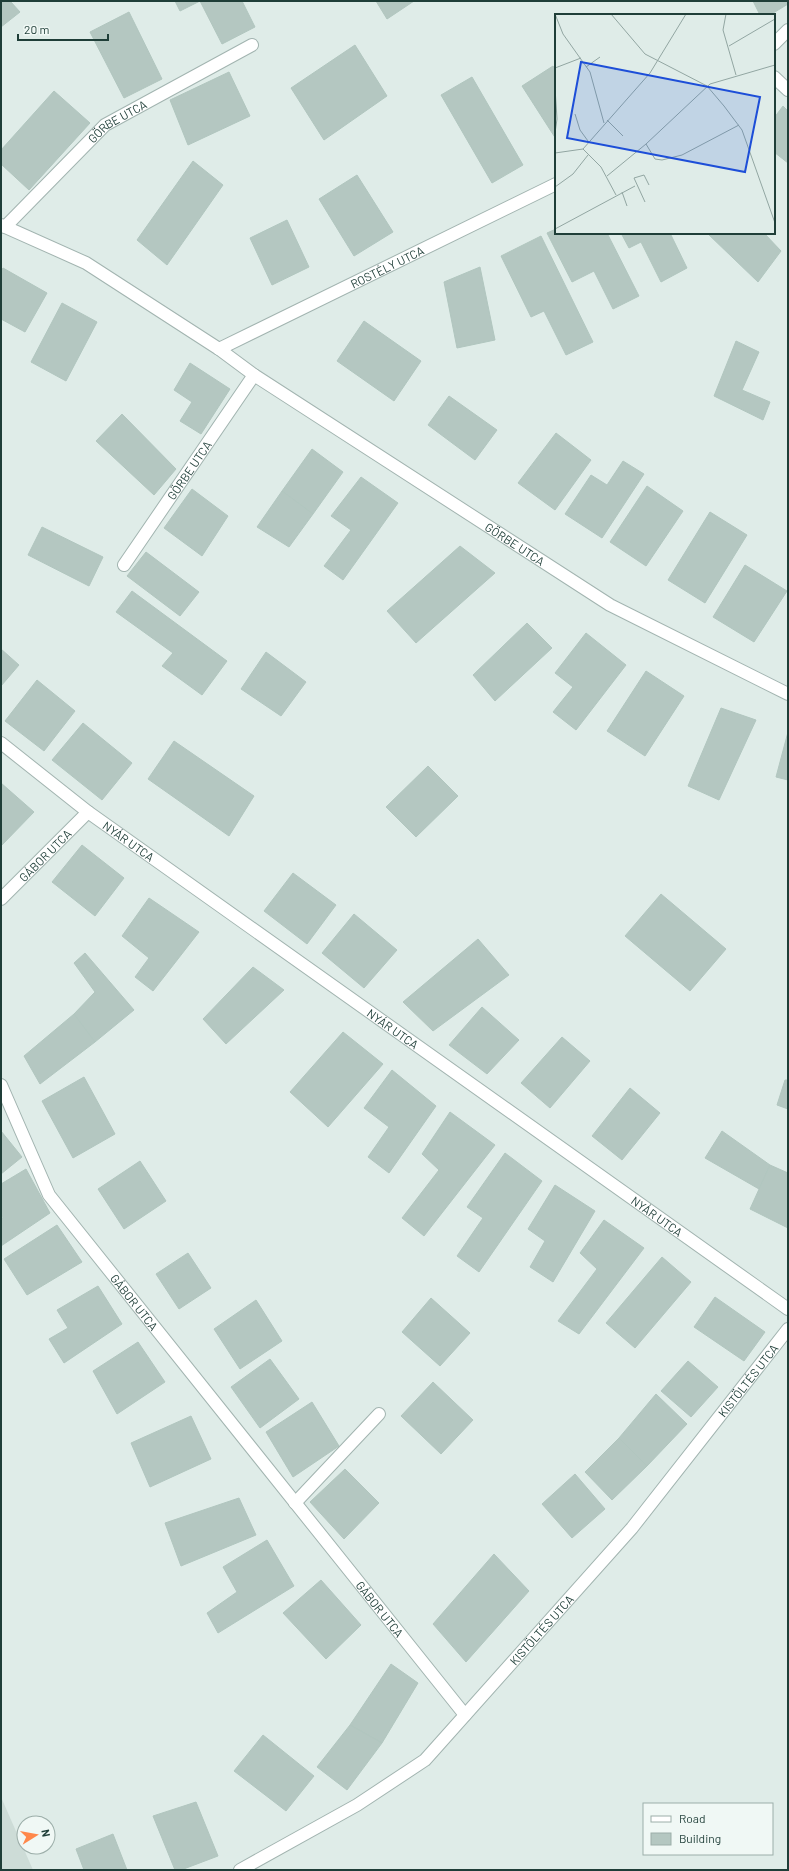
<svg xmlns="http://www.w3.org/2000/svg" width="789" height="1871" font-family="Barlow,sans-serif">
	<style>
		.built { fill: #cddcd7 }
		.building { fill: #b4c7c1; stroke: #b1c6bf }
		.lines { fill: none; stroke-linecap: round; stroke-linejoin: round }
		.minor-casing { stroke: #a2b4b0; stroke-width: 14 }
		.minor { stroke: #fff; stroke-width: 12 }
		.labels { text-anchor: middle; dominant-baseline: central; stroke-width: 4; stroke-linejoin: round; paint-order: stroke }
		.street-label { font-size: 12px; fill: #1f3e38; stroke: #f0f8f5 }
		.inset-road { fill: none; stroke: #92a6a2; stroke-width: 1 }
		.view { fill: #1d4ed8; fill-opacity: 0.15; stroke: #1d4ed8; stroke-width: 2 }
		.inset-edge { fill: none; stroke: #1f3e38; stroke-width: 2 }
	</style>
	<rect width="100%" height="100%" fill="#dfece8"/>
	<!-- built -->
	<polygon class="built" points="1,1797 33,1870 1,1870"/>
	<!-- building -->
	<g class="building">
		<polygon points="1,1 10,1 20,12 1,27"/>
		<polygon points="175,1 242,1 255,27 222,44 200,1 180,11"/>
		<polygon points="376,1 414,1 387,19"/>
		<polygon points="753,1 788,1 788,4 770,15 760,15"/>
		<polygon points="129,12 162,79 124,98 90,32"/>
		<polygon points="355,45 387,96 324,140 291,88"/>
		<polygon points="553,66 556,71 556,139 522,86"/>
		<polygon points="229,72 250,116 188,145 170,100"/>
		<polygon points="472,77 523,165 492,183 441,95"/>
		<polygon points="54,91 90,123 29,190 1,164 1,150"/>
		<polygon points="783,106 788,111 788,163 774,152 774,118"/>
		<polygon points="193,161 223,185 167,265 137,240"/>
		<polygon points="357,175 393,232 354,256 319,199"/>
		<polygon points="287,220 309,267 272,285 250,238"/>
		<polygon points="556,229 556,233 607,233 639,296 613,309 594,271 572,282 547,233"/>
		<polygon points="621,233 670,233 687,268 661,282 641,242 629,248"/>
		<polygon points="707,233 764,233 781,251 758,282"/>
		<polygon points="541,236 593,342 566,355 544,311 531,317 501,256"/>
		<polygon points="480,267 495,340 457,348 444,282"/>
		<polygon points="3,268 47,293 25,332 1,319 1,271"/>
		<polygon points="62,303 97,322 66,381 31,362"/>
		<polygon points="364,321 421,361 394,401 337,361"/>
		<polygon points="736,341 759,352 742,390 770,402 763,420 714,396"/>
		<polygon points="190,363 230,389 201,434 180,421 192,402 174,390"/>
		<polygon points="449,396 497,430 475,460 428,425"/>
		<polygon points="122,414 176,469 154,495 96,441"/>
		<polygon points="556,433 591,460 555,510 518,483"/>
		<polygon points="312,449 343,472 313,514 282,491"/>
		<polygon points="623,461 644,474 602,538 565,514 591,475 607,485"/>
		<polygon points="361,477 398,503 343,580 324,566 351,530 331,516"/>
		<polygon points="647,486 683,511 646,566 610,542"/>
		<polygon points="192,489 228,516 202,556 164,528"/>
		<polygon points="282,491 313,514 289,547 257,527"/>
		<polygon points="710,512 747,535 705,603 668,580"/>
		<polygon points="42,527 103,557 89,586 28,555"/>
		<polygon points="460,546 495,573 416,643 387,611"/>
		<polygon points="146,552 199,592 180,616 127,576"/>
		<polygon points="745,565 787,591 754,642 713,617"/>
		<polygon points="132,591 227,661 202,695 162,666 173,653 116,612"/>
		<polygon points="527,623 552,648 495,701 473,675"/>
		<polygon points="586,633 626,665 576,730 553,712 573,687 555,673"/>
		<polygon points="1,649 19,665 1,686"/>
		<polygon points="266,652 306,682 281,716 241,689"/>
		<polygon points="646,671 684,696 645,756 607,731"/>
		<polygon points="37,680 75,711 44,751 5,721"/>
		<polygon points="721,708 756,720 719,800 688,786"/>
		<polygon points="83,723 132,763 102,800 52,760"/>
		<polygon points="788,732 788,780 776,777"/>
		<polygon points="174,741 254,796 229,836 148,779"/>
		<polygon points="428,766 458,796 416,837 386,807"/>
		<polygon points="1,783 34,812 1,846"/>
		<polygon points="82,845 124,878 95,916 52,882"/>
		<polygon points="293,873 336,905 307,944 264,911"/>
		<polygon points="661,894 726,949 690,991 625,936"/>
		<polygon points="149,898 199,932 153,991 135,977 149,958 122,936"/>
		<polygon points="354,914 397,950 364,988 322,953"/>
		<polygon points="478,939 509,975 433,1031 403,1002"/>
		<polygon points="85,953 134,1010 95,1042 74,1014 95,992 74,963"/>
		<polygon points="253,967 284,990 226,1044 203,1019"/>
		<polygon points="482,1007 519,1040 487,1074 449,1045"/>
		<polygon points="74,1014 95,1042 40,1084 24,1056"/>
		<polygon points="343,1032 383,1064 328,1127 290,1092"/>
		<polygon points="562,1037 590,1061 550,1108 521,1083"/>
		<polygon points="392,1070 436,1106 389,1173 368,1157 389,1127 364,1108"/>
		<polygon points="84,1077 115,1134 73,1158 42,1101"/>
		<polygon points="785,1080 788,1080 788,1109 777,1105"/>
		<polygon points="630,1088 660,1113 622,1160 592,1136"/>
		<polygon points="450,1112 495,1145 424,1236 402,1218 439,1170 422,1154"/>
		<polygon points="1,1131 22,1157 1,1174"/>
		<polygon points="722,1131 770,1165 759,1189 705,1158"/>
		<polygon points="505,1153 542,1181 479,1272 457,1256 483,1218 467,1207"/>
		<polygon points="140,1161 166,1201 124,1229 98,1189"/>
		<polygon points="770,1165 788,1173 788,1228 750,1209"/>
		<polygon points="26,1169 50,1213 1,1246 1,1220 3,1218 1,1214 1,1184"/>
		<polygon points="555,1185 595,1211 553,1282 530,1267 545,1241 528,1229"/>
		<polygon points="604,1220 644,1248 579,1334 558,1321 597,1269 580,1253"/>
		<polygon points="57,1225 82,1262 27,1295 4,1259"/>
		<polygon points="188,1253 211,1288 179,1309 156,1274"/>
		<polygon points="662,1257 691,1282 635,1348 606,1323"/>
		<polygon points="98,1286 122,1324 64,1363 49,1339 68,1328 57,1310"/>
		<polygon points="715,1297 765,1332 744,1361 694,1327"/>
		<polygon points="431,1298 470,1333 440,1366 402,1332"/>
		<polygon points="256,1300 282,1341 240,1369 214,1329"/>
		<polygon points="138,1342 165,1382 117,1414 93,1371"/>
		<polygon points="270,1359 299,1399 260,1428 231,1387"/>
		<polygon points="688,1361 718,1387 691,1417 661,1391"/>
		<polygon points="433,1382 473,1420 441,1454 401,1416"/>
		<polygon points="656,1394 687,1424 647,1466 619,1438"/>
		<polygon points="312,1402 339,1446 293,1477 266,1432"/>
		<polygon points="191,1416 211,1459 150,1487 131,1443"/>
		<polygon points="619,1438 647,1466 612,1500 585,1472"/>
		<polygon points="345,1469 379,1503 344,1539 310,1502"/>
		<polygon points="575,1474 605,1509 572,1538 542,1504"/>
		<polygon points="239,1498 256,1535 181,1566 165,1523"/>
		<polygon points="267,1540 294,1586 218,1633 207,1613 237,1592 223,1567"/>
		<polygon points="494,1554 529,1591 466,1662 433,1624"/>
		<polygon points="321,1580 361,1625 326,1659 283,1613"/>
		<polygon points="391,1664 418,1683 382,1743 350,1725"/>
		<polygon points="350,1725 382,1743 347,1790 317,1767"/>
		<polygon points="263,1735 314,1776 286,1811 234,1771"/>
		<polygon points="196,1802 218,1856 181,1870 175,1870 153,1816"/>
		<polygon points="113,1834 127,1870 84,1870 76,1849"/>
	</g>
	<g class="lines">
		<!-- minor casing -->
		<g class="minor-casing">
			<g id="minor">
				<polyline points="774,44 788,30"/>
				<polyline points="774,77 788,90"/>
				<path id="s1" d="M 1,225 L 86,263 L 219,349 L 254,375 L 610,605 L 788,694"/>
				<path id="s2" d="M 5,227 L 105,125 L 252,45"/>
				<path id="s3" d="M 219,349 L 556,184"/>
				<path id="s4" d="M 124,565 L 254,375"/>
				<path id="s5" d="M 1,743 L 88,812 L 788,1309"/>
				<path id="s6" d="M 1,899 L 88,812"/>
				<path id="s7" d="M 1,1085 L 49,1195 L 465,1715"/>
				<polyline points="295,1503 379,1414"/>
				<path id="s8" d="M 240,1870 L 357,1805 L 425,1760 L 632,1528 L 788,1329"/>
			</g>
		</g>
		<!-- minor -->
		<use href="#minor" class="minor"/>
	</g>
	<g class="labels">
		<!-- street labels -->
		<g class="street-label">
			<text stroke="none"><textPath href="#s2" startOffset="155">GÖRBE UTCA</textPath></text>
			<text stroke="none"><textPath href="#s3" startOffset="187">ROSTÉLY UTCA</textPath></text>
			<text stroke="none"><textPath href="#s4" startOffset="115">GÖRBE UTCA</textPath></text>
			<text stroke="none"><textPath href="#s1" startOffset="606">GÖRBE UTCA</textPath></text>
			<text stroke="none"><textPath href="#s5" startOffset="161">NYÁR UTCA</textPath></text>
			<text stroke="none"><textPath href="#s6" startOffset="62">GÁBOR UTCA</textPath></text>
			<text stroke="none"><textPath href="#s5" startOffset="485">NYÁR UTCA</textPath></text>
			<text stroke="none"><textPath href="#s5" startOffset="809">NYÁR UTCA</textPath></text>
			<text stroke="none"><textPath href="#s7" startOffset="257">GÁBOR UTCA</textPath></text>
			<text stroke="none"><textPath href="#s8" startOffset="714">KISTÖLTÉS UTCA</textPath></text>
			<text stroke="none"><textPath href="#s7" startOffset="650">GÁBOR UTCA</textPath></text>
			<text stroke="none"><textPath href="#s8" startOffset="390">KISTÖLTÉS UTCA</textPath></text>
		</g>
	</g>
	<!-- overview -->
	<g transform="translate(555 14)">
		<rect width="220" height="220" fill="#dfece8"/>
		<path class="inset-road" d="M 0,0 L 8,20 L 35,58 L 49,109M 56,0 L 90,40 L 152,72 L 169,92 L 187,116 L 220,209M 171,0 L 168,16 L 181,61M 174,32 L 220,5M 31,53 L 45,43M 0,54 L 26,44M 0,74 L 2,105 L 0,119M 20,100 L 25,116 L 33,127M 52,106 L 68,122M 91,130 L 100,145 L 107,146 L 127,141 L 184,111M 28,135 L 95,59 L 131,0M 28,135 L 46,153 L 61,181M 0,139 L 28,135M 52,162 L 91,130 L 155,70 L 220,51M 0,173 L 18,160 L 33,141M 67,178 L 72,192M 90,188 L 79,164 L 89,161 L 94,171M 0,215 L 80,172"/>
		<path class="view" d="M 26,48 L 205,83 L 190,158 L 12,124 Z"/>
		<rect width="220" height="220" class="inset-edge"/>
	</g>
	<!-- border -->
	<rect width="789" height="1871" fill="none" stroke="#1f3e38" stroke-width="4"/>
	<!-- legend -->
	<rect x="643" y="1803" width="130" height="52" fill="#f0f8f5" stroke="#9caea9"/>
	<rect x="651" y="1816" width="20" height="6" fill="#ffffff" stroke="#9caea9"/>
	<text x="679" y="1823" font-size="12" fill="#1f3e38">Road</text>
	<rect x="651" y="1833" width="20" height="12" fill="#b4c7c1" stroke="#9caea9"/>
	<text x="679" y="1843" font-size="12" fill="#1f3e38">Building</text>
	<!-- north arrow -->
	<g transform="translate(36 1835) rotate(79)"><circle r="19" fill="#f0f8f5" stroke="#9caea9"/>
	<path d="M0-3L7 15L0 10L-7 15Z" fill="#ff884b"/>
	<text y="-6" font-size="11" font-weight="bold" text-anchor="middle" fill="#1f3e38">N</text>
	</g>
	<!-- scale -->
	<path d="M18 34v6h90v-6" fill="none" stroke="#1f3e38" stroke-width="2"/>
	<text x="24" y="34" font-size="12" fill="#1f3e38" stroke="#f0f8f5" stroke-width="3" paint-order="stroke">20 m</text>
</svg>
